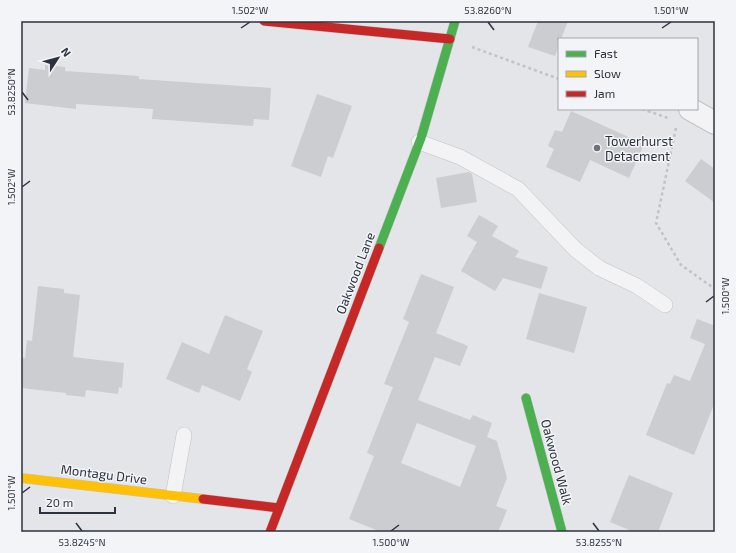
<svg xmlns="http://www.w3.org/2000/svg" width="736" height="553" font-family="'Exo 2',sans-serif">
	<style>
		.building { fill: #cccdd0; fill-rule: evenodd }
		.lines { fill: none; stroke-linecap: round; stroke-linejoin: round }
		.lane-casing { stroke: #c2c3c6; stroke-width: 16 }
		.street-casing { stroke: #c2c3c6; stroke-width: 24 }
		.fast-casing { stroke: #c2c3c6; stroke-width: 10 }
		.slow-casing { stroke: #c2c3c6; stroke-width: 10 }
		.jam-casing { stroke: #c2c3c6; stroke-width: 10 }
		.path { stroke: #c1c3c7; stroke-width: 2.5; stroke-dasharray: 3 3; stroke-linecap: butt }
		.lane { stroke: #f3f3f5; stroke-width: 15 }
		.street { stroke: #f3f3f5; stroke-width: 22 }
		.fast { stroke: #4caf50; stroke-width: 9 }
		.slow { stroke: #ffc107; stroke-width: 9 }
		.jam { stroke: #c62828; stroke-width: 9 }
		.ticks { fill: none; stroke: #2c323f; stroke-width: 1.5 }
		.poi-dot { fill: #6c717a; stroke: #f2f4f7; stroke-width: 1.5 }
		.labels { text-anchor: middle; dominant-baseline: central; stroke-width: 3; stroke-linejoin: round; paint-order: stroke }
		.poi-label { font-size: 13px; fill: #2c323f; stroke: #f2f4f7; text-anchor: start }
		.street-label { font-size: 13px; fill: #2c323f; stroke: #f2f4f7 }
		.neatline { fill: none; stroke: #2c323f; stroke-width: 1.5 }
		.ticks-label { font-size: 10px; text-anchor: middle; fill: #2c323f }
	</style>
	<rect width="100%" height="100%" fill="#e3e5e8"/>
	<!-- building -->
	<g class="building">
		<polygon points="538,21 568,21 561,39 559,39 559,45 555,56 528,47"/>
		<polygon points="45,65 65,67 65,71 139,76 139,79 271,88 269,120 254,119 253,126 152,119 153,109 76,104 76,109 25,103 29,68 45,70"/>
		<polygon points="317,94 352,106 333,158 328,156 321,177 291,166"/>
		<polygon points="571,111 644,144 629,178 590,160 580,182 546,167 554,149 548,146 555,130 562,132"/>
		<polygon points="701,159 715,169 715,203 685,181"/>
		<polygon points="469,172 472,174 477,202 441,208 436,178"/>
		<polygon points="479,215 498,226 492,236 519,251 515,257 548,267 541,289 503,278 495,291 461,271 477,242 467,236"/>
		<path d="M 421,274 L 454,287 L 436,333 L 468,346 L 460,366 L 435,357 L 418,400 L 470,420 L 473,415 L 492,423 L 487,437 L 497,441 L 507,478 L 496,506 L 507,510 L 498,532 L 381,532 L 349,519 L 374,456 L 367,453 L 393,387 L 384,384 L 409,322 L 403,319 ZM 417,423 L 476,446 L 460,487 L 401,463 Z"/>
		<polygon points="38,286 64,289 64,293 80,295 73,357 124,363 122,388 119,387 118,394 86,390 85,397 66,395 66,393 21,388 21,357 25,358 27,340 32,341"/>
		<polygon points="539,293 587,307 574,353 526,339"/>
		<polygon points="225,315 263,331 247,369 252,372 240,401 202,385 199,393 166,379 182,342 209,354"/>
		<polygon points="697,319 713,325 715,323 715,402 694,455 646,435 667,383 670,384 674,375 690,381 705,344 690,338"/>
		<polygon points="629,475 673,493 658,532 634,532 610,522"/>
	</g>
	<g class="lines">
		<!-- lane casing -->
		<g class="lane-casing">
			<g id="lane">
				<polyline points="419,142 460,157 518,189 575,249 599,268 637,286 665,305"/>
				<polyline points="173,496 184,435"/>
			</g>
		</g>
		<!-- street casing -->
		<g class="street-casing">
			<polyline id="street" points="690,109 715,123"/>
		</g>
		<!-- fast casing -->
		<g class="fast-casing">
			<g id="fast">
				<polyline points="379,248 421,138 455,21"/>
				<polyline points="526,398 562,532"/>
			</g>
		</g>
		<!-- slow casing -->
		<g class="slow-casing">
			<polyline id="slow" points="21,478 203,499"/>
		</g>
		<!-- jam casing -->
		<g class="jam-casing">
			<g id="jam">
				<polyline points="264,21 450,39"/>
				<polyline points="203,499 279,508"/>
				<polyline points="270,532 379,248"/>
			</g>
		</g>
		<!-- path -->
		<g class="path">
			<polyline points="472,47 559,79"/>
			<polyline points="642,109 668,118"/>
			<polyline points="676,128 656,223 681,265 715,289"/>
		</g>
		<!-- lane -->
		<use href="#lane" class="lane"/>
		<!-- street -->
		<use href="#street" class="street"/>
		<!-- fast -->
		<use href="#fast" class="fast"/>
		<!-- slow -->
		<use href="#slow" class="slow"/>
		<!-- jam -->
		<use href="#jam" class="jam"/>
	</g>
	<!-- ticks -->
	<path class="ticks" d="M 488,22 L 494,30M 241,28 L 250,22M 662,28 L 671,22M 22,92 L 28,100M 22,187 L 30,181M 706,302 L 714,296M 22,493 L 30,487M 76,523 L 82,531M 593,523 L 599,531M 391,531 L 399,525"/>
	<!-- markers -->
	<circle class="poi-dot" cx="597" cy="148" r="4"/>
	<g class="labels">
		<!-- poi labels -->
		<g class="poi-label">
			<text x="605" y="141">Towerhurst<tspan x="605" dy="15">Detacment</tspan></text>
		</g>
		<!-- street labels -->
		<g class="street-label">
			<text transform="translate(355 273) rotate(-69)">Oakwood Lane</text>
			<text transform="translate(557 462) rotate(75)">Oakwood Walk</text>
			<text transform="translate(104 474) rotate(7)">Montagu Drive</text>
		</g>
	</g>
	<!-- border -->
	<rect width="736" height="553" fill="none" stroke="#f2f4f7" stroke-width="44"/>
	<!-- legend -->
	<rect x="558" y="38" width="140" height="72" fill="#f2f4f7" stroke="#a3a6ad"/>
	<rect x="566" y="51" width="20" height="6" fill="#4caf50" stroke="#a3a6ad"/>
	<text x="594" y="58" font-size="12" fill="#2c323f">Fast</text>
	<rect x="566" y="71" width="20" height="6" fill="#ffc107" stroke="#a3a6ad"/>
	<text x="594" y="78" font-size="12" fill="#2c323f">Slow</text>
	<rect x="566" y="91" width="20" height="6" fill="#c62828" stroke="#a3a6ad"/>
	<text x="594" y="98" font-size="12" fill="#2c323f">Jam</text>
	<!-- north arrow -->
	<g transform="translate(58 58) rotate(54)" stroke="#f2f4f7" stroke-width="3" paint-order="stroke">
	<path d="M0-3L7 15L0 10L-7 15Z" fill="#2c323f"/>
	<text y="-6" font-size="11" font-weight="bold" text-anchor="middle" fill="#2c323f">N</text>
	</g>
	<!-- scale -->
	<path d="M40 507v6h75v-6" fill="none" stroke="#2c323f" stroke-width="2"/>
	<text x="46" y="507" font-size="12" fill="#2c323f" stroke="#f2f4f7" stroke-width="3" paint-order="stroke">20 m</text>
	<rect x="22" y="22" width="692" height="509" class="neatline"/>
	<g class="ticks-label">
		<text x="250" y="14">1.502°W</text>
		<text x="488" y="14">53.8260°N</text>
		<text x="671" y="14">1.501°W</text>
		<text transform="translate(11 92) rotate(-90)" y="4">53.8250°N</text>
		<text transform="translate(11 187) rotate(-90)" y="4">1.502°W</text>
		<text transform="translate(725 296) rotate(-90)" y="4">1.500°W</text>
		<text transform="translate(11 493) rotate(-90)" y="4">1.501°W</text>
		<text x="82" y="546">53.8245°N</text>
		<text x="391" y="546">1.500°W</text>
		<text x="599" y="546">53.8255°N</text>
	</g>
</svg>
